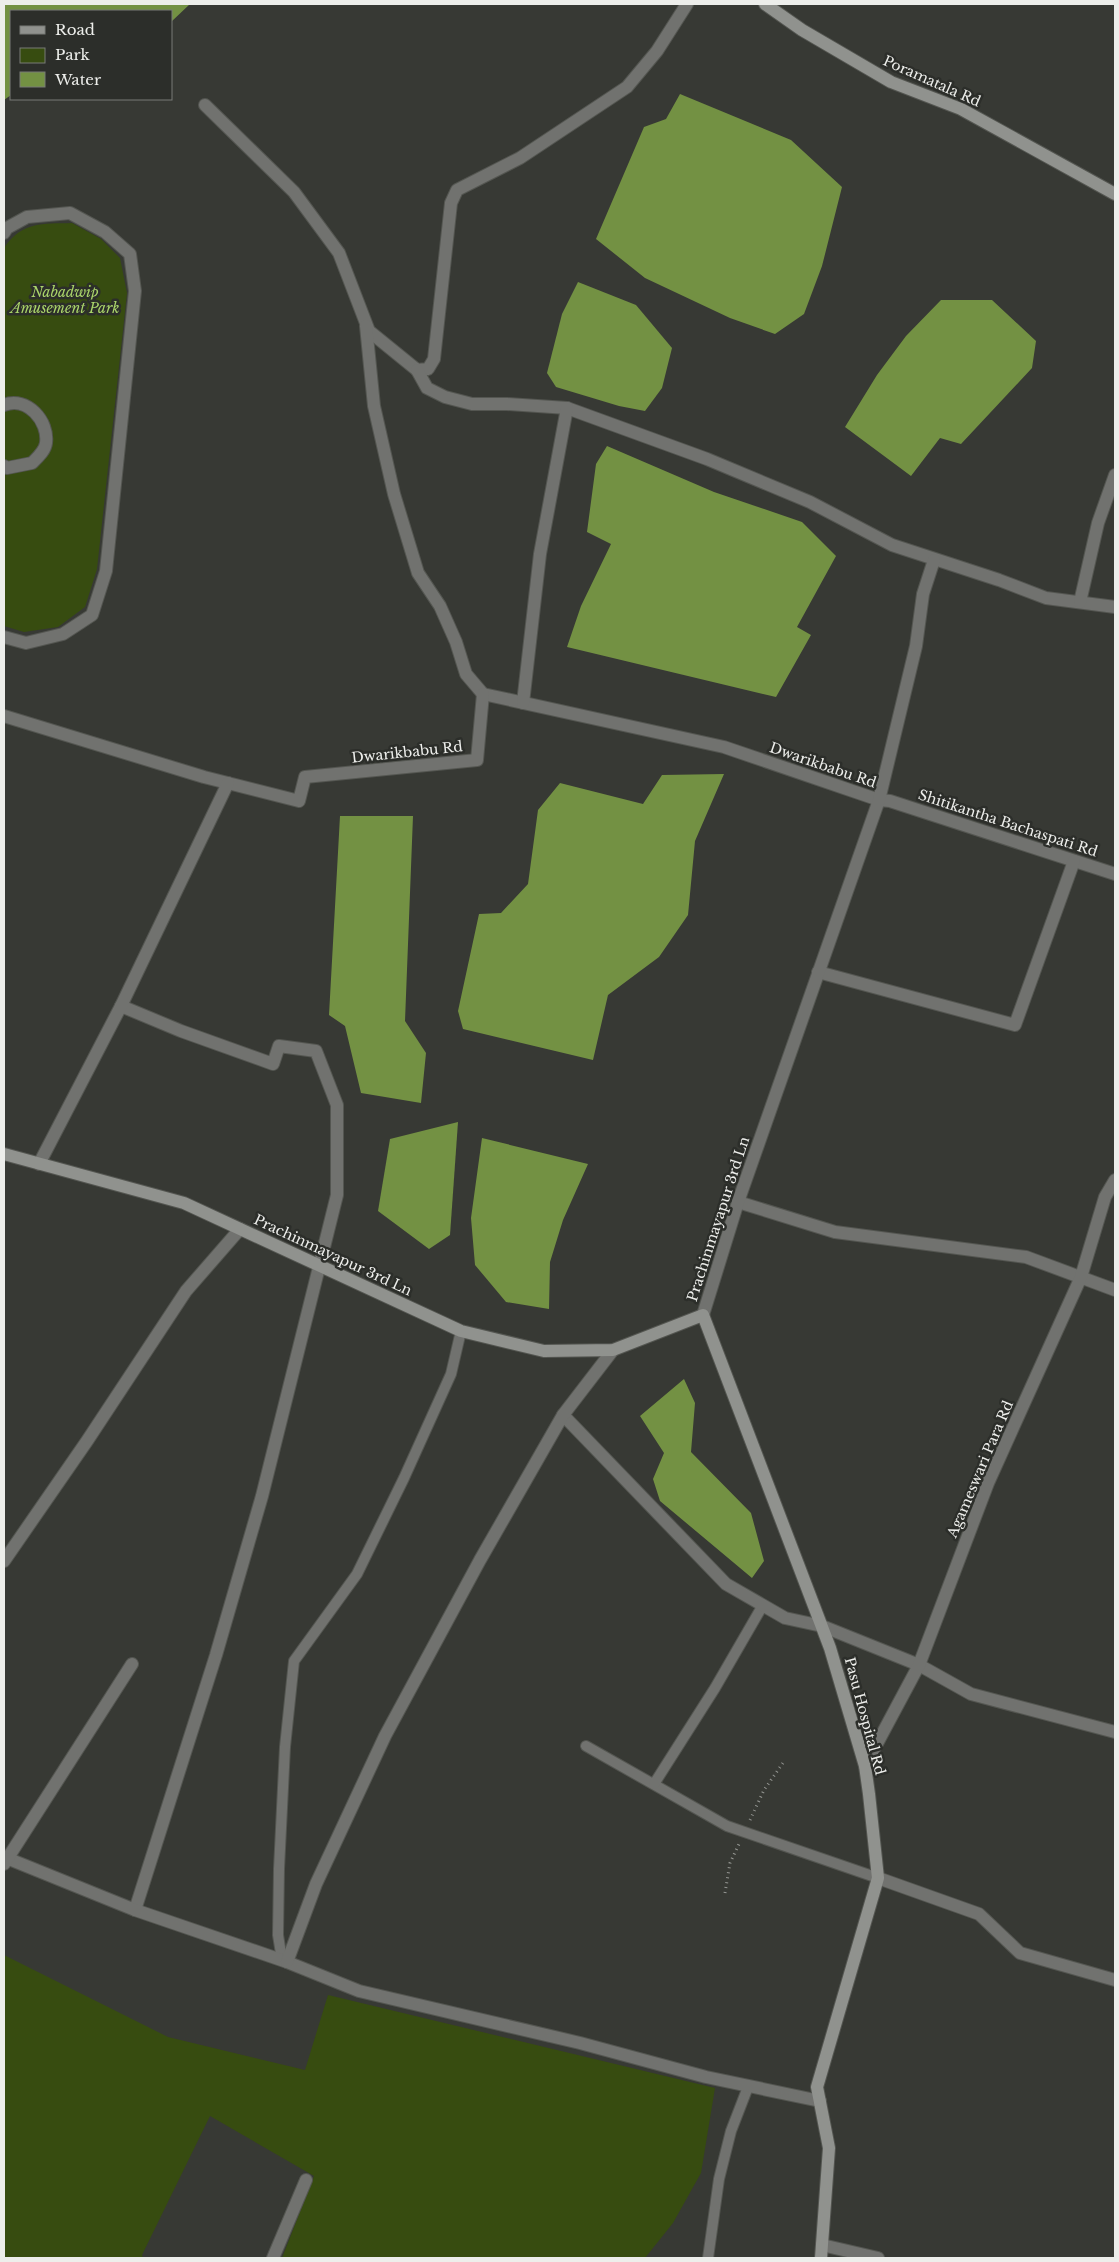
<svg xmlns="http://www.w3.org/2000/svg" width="1119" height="2262" font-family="'Libre Baskerville',serif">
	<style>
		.green { fill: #374c10 }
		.water { fill: #739143 }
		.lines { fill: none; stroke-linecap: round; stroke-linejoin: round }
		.lane-casing { stroke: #545651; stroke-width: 12 }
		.street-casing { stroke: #545651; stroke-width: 14 }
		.secondary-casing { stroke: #545651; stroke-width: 14 }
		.path { stroke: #949692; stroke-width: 3; stroke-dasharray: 1 4; stroke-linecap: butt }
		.lane { stroke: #71726f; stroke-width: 10 }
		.street { stroke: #71726f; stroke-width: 12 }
		.secondary { stroke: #90928e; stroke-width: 12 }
		.labels { text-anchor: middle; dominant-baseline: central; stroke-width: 5; stroke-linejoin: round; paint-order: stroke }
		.street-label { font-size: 14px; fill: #edeeeb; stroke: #2c2e2a }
		.park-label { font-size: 14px; font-style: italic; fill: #aad46a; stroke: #2c2e2a }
	</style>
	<rect width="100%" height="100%" fill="#373934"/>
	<!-- green -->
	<g class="green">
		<path d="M 72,223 L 101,239 L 120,258 L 127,293 L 97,569 L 85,607 L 58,627 L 24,632 L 4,626 L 4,248 C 22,221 43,224 72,223 Z"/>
		<polygon points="4,1955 168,2037 305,2070 328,1995 715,2088 701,2173 673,2223 645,2258 282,2258 314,2176 210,2116 142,2255 143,2258 4,2258"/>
	</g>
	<!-- water -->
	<g class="water">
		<polygon points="4,4 190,4 171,22 171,11 11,11 11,95 4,100"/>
		<polygon points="680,94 791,140 842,187 822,266 804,314 775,334 730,318 645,278 596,239 644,127 666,119"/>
		<polygon points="578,282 636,305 672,348 662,388 645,411 619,406 556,387 547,373 562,314"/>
		<polygon points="941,300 992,300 1036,341 1032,368 961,444 940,438 911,476 845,427 877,375 906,336"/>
		<polygon points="607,446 714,492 802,522 836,556 797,627 811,635 776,697 567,647 581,606 611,544 587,532 596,464"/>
		<polygon points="724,774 695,841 688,915 659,957 608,995 593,1060 463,1029 458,1011 479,914 501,913 528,884 538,810 560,783 643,804 662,775"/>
		<polygon points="340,816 413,816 405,1021 426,1053 421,1103 361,1093 345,1026 329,1015"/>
		<polygon points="458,1122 450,1235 429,1249 378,1211 390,1139"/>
		<polygon points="482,1138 588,1164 563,1220 550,1262 549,1309 506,1302 475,1265 471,1218"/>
		<polygon points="684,1379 695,1403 691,1452 751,1513 764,1561 752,1578 660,1501 653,1479 664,1453 640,1416"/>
	</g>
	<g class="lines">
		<!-- lane casing -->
		<g class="lane-casing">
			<g id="lane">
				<polyline points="586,1746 727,1826 878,1878"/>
				<polyline points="654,1784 715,1688 763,1605"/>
				<polyline points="282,1960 278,1935 279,1869 285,1747 294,1661 357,1574 404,1478 451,1374 461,1331"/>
				<polyline points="708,2258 719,2179 731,2131 748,2087"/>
			</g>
		</g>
		<!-- street casing -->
		<g class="street-casing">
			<g id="street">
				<polyline points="205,105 294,192 339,253 369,331 417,370 428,369 434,359 451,203 457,190 520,158 627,87 657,51 687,4"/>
				<polyline points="4,233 7,228 27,217 70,213 105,232 130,254 135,291 106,571 92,615 63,634 26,643 4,637"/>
				<polyline points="366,326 374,406 394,494 418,573 440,606 456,642 466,674 483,694"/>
				<polyline points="417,370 427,388 445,397 472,404 507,404 567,408 707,459 810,502 892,545 999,580 1046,598 1115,607"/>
				<path d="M 4,405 C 27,396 49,421 46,443 C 45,451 38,457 32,463 L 7,468 L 4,466"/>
				<polyline points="1080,602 1098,523 1115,475"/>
				<polyline points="483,694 724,747 879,800 890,801 1115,874"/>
				<polyline points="523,703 540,554 567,408"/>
				<polyline points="4,716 204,777 299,801 305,777 477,760 483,694"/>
				<polyline points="818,972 1015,1025 1074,861"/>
				<polyline points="121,1006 181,1031 273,1064 279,1046 316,1051 337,1105 337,1195 262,1496 216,1655 135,1910"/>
				<polyline points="39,1164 121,1006 228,783"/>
				<polyline points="738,1202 835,1232 1026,1257 1115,1290"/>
				<polyline points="703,1315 738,1202 879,800 916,646 923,594 934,560"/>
				<polyline points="563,1415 726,1584 785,1618 822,1626 919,1665 971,1694 1115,1732"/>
				<polyline points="4,1561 87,1441 186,1291 240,1229"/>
				<polyline points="865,1766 919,1665 988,1483 1081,1277 1105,1197 1115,1180"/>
				<polyline points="4,1857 135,1910 287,1962 359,1991 580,2043 706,2077 820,2101"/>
				<polyline points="4,1864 132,1664"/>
				<polyline points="878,1878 979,1914 1020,1953 1115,1980"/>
				<polyline points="287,1962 316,1884 385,1736 480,1560 563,1415 613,1350"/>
				<polyline points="822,2245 878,2258"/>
				<polyline points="273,2258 306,2180"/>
			</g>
		</g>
		<!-- secondary casing -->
		<g class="secondary-casing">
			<g id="secondary">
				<polyline points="765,4 802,30 891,82 961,109 1115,194"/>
				<polyline points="4,1154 184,1203 461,1331 544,1351 613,1350 703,1315 830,1648 865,1766 869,1794 878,1878 817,2087 829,2148 821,2258"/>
			</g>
		</g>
		<!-- path -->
		<g class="path">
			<polyline points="750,1820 764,1790 785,1760"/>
			<polyline points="725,1893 730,1863 739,1844"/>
		</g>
		<!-- lane -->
		<use href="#lane" class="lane"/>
		<!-- street -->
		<use href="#street" class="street"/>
		<!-- secondary -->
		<use href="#secondary" class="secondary"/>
	</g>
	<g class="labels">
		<!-- street labels -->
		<g class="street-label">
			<text transform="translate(932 81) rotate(24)">Poramatala Rd</text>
			<text transform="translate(407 752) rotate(-6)">Dwarikbabu Rd</text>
			<text transform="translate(823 765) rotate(19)">Dwarikbabu Rd</text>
			<text transform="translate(1008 823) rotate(18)">Shitikantha Bachaspati Rd</text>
			<text transform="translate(718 1219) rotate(-72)">Prachinmayapur 3rd Ln</text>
			<text transform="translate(333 1255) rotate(25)">Prachinmayapur 3rd Ln</text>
			<text transform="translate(980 1469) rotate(-67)">Agameswari Para Rd</text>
			<text transform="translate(865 1716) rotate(75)">Pasu Hospital Rd</text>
		</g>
		<!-- park labels -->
		<g class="park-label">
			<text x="65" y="292">Nabadwip<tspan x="65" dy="16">Amusement Park</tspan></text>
		</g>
	</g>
	<!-- border -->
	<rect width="1119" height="2262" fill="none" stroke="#edeeeb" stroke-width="10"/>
	<!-- legend -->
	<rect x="10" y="10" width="162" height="90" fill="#2c2e2a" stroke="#797b77"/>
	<rect x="20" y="26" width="25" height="8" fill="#90928e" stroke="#797b77"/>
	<text x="55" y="35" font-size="15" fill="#edeeeb">Road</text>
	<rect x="20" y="48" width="25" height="15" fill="#374c10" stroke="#797b77"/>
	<text x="55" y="60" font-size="15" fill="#edeeeb">Park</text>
	<rect x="20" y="72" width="25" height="15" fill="#739143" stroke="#797b77"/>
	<text x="55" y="85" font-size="15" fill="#edeeeb">Water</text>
</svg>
